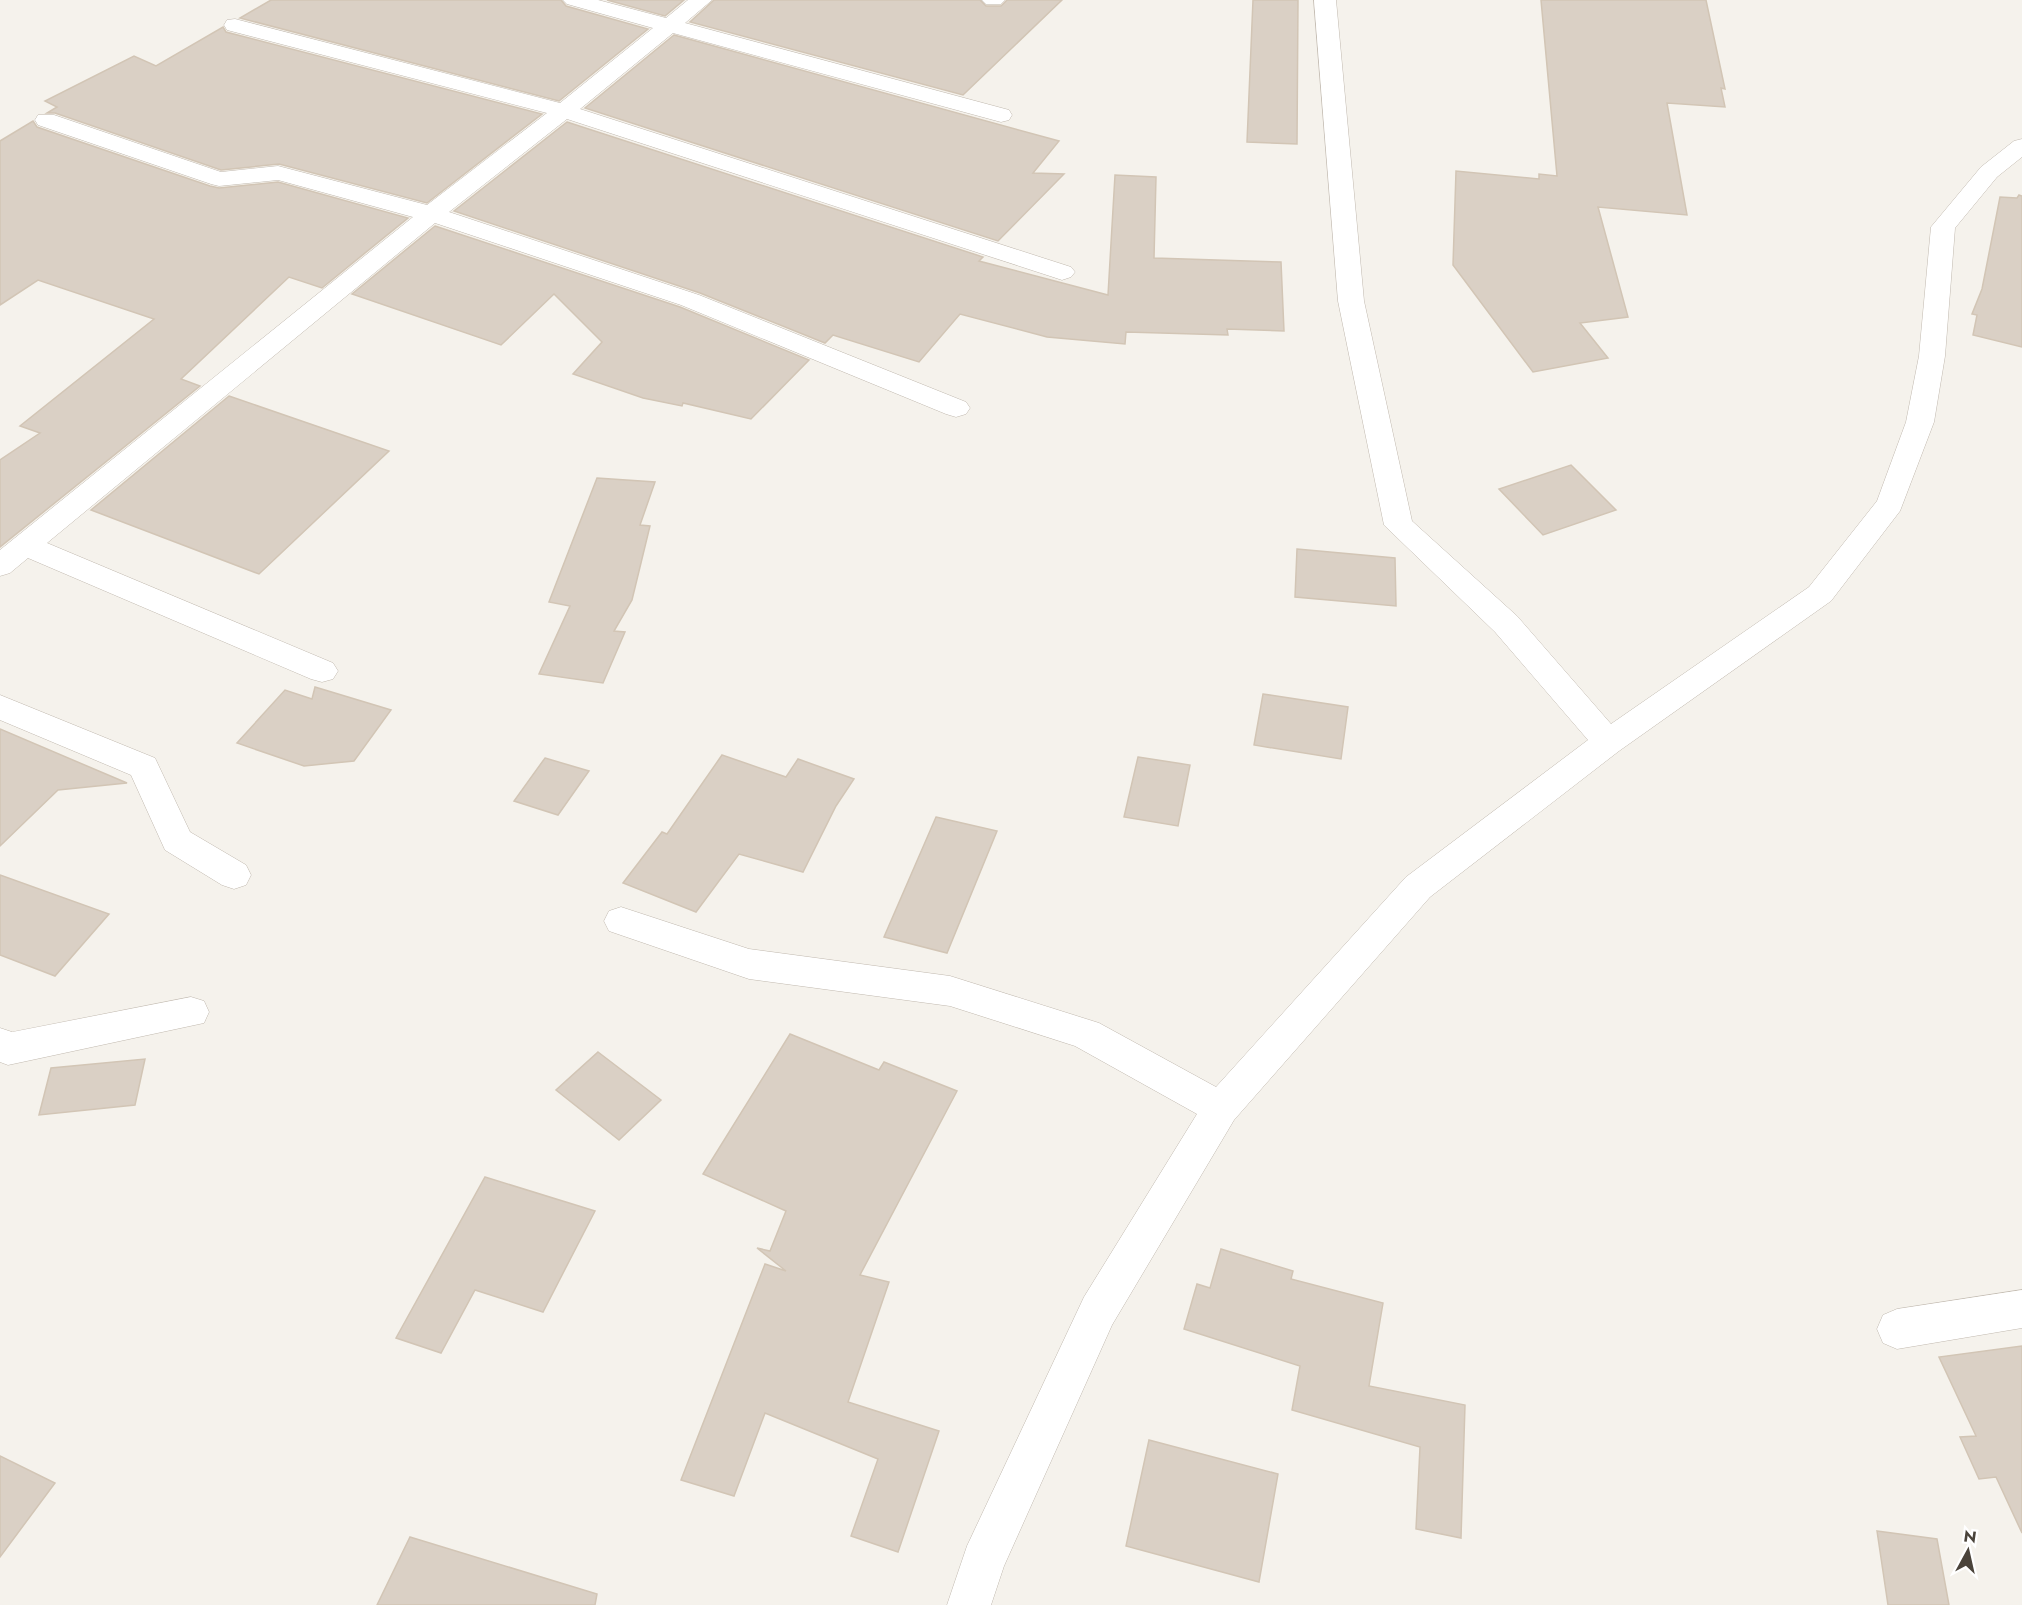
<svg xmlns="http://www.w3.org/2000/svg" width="2022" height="1605" font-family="Jost,sans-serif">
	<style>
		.building { fill: #dad0c5; stroke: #d2c5b5; stroke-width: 1.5 }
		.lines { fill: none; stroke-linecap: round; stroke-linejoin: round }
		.street-casing { stroke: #c1b9af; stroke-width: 1 }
		.street { fill: #fff; fill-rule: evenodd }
	</style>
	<rect width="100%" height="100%" fill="#f5f2ec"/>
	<!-- building -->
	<g class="building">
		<polygon points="271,0 561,0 566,6 648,29 559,101 240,18"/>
		<polygon points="607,0 684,0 665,16"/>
		<polygon points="714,0 980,0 986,6 1001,6 1007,0 1062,0 963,95 690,22"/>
		<polygon points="1253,0 1298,0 1297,144 1247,142"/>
		<polygon points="1541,0 1706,0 1725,89 1721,88 1725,107 1667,103 1687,215 1598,207 1628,317 1580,323 1608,358 1533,372 1453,265 1456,171 1539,179 1539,174 1557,176"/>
		<polygon points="223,27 226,32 542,114 427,203 279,164 221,170 55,113 47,113 57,107 45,101 134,56 156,66"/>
		<polygon points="674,35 1059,141 1033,173 1064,174 998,241 585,108"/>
		<polygon points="33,121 37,127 210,186 219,188 278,182 408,218 322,288 289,277 181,379 200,386 0,547 0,460 40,433 20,426 154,319 38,280 0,305 0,141"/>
		<polygon points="567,122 983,257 979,261 1108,295 1115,175 1156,177 1154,258 1281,262 1284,331 1227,329 1228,335 1126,332 1125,344 1047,337 960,314 919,362 833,335 825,343 700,293 454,211"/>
		<polygon points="2019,195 2022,196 2022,347 1973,335 1977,315 1972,314 1982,289 2000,197 2017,198"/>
		<polygon points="435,226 680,307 809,360 751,419 683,403 682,406 643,398 573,374 602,342 554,294 501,345 352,294"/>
		<polygon points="229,396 389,451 259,574 91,510"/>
		<polygon points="1571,465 1616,510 1543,535 1499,489"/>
		<polygon points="597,478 655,482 640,525 650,526 632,600 614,631 625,632 603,683 539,674 570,606 549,602"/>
		<polygon points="1297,549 1395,558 1396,606 1295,597"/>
		<polygon points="315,687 391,710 354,761 304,766 237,743 285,690 312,699"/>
		<polygon points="1263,694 1348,707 1341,759 1254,745"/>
		<polygon points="0,729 127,783 58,790 0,846"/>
		<polygon points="722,755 786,777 798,759 854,779 836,806 803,872 739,854 696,912 623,883 662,832 667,834"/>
		<polygon points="1138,757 1190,765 1178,826 1124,817"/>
		<polygon points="545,758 589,771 558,815 514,801"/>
		<polygon points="936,817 997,831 947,953 884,937"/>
		<polygon points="0,875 109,914 55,976 0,955"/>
		<polygon points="790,1034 879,1070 884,1062 957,1091 860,1275 889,1282 848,1402 939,1431 898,1552 851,1536 878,1459 765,1413 734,1496 681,1480 765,1264 786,1271 757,1248 770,1251 786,1211 703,1174"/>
		<polygon points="598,1052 661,1100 619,1140 556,1090"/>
		<polygon points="145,1059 135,1105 39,1115 51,1068"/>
		<polygon points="485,1177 595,1211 543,1312 475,1290 441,1353 396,1338"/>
		<polygon points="1221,1249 1293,1271 1291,1279 1383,1303 1369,1386 1465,1405 1461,1538 1416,1529 1420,1447 1292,1410 1300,1366 1184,1329 1197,1284 1210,1288"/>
		<polygon points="2022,1346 2022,1533 1996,1477 1979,1479 1960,1437 1976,1436 1939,1357"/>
		<polygon points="1149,1440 1278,1474 1259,1582 1126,1546"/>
		<polygon points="0,1456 55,1483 0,1557"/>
		<polygon points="1877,1531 1937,1539 1949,1605 1888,1605"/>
		<polygon points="410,1537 597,1594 595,1605 377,1605"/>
	</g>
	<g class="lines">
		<!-- street casing -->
		<g class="street-casing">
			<g id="street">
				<polygon points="563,0 598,0 666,18 688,0 712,0 685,23 1009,110 1012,115 1009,120 1001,122 673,33 580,109 1071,267 1075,272 1071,277 1062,280 1053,277 567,119 449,212 699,295 966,402 970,408 966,414 956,417 946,414 681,305 435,223 47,543 333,663 338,671 333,679 322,682 311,679 28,558 10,573 0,576 0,550 413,217 278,180 219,186 211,184 38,125 35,120 38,115 54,115 221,172 278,166 427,205 547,113 227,30 224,25 227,20 235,19 560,103 653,28 567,4"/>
				<polygon points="982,0 1005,0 1001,4 986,4"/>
				<polygon points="1314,0 1336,0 1364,301 1412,521 1517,616 1611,724 1809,587 1877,501 1906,422 1919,356 1931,227 1981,167 2014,141 2022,139 2022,157 1997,177 1955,228 1945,356 1934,422 1900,511 1831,601 1619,751 1430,897 1234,1120 1112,1325 1004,1566 991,1605 947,1605 967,1546 1084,1297 1197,1114 1075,1046 950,1006 749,979 609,931 604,921 609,911 621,907 749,949 950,976 1099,1023 1216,1087 1406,877 1588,740 1495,632 1384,525 1338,301"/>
				<polygon points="0,695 155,758 190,832 246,865 251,875 246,885 234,889 222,885 165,850 131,775 0,720"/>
				<polygon points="191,997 204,1001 209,1012 204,1023 8,1065 0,1062 0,1028 12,1032"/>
				<polygon points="2022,1290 2022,1328 1897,1349 1883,1343 1877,1329 1883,1315 1897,1309"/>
			</g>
		</g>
		<!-- street -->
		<use href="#street" class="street"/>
	</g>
	<!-- north arrow -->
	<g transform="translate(1968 1551) rotate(8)" stroke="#ffffff" stroke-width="4.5" paint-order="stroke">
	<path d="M0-4.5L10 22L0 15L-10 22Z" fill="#4a433a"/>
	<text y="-9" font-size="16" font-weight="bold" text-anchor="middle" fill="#4a433a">N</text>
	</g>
</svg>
